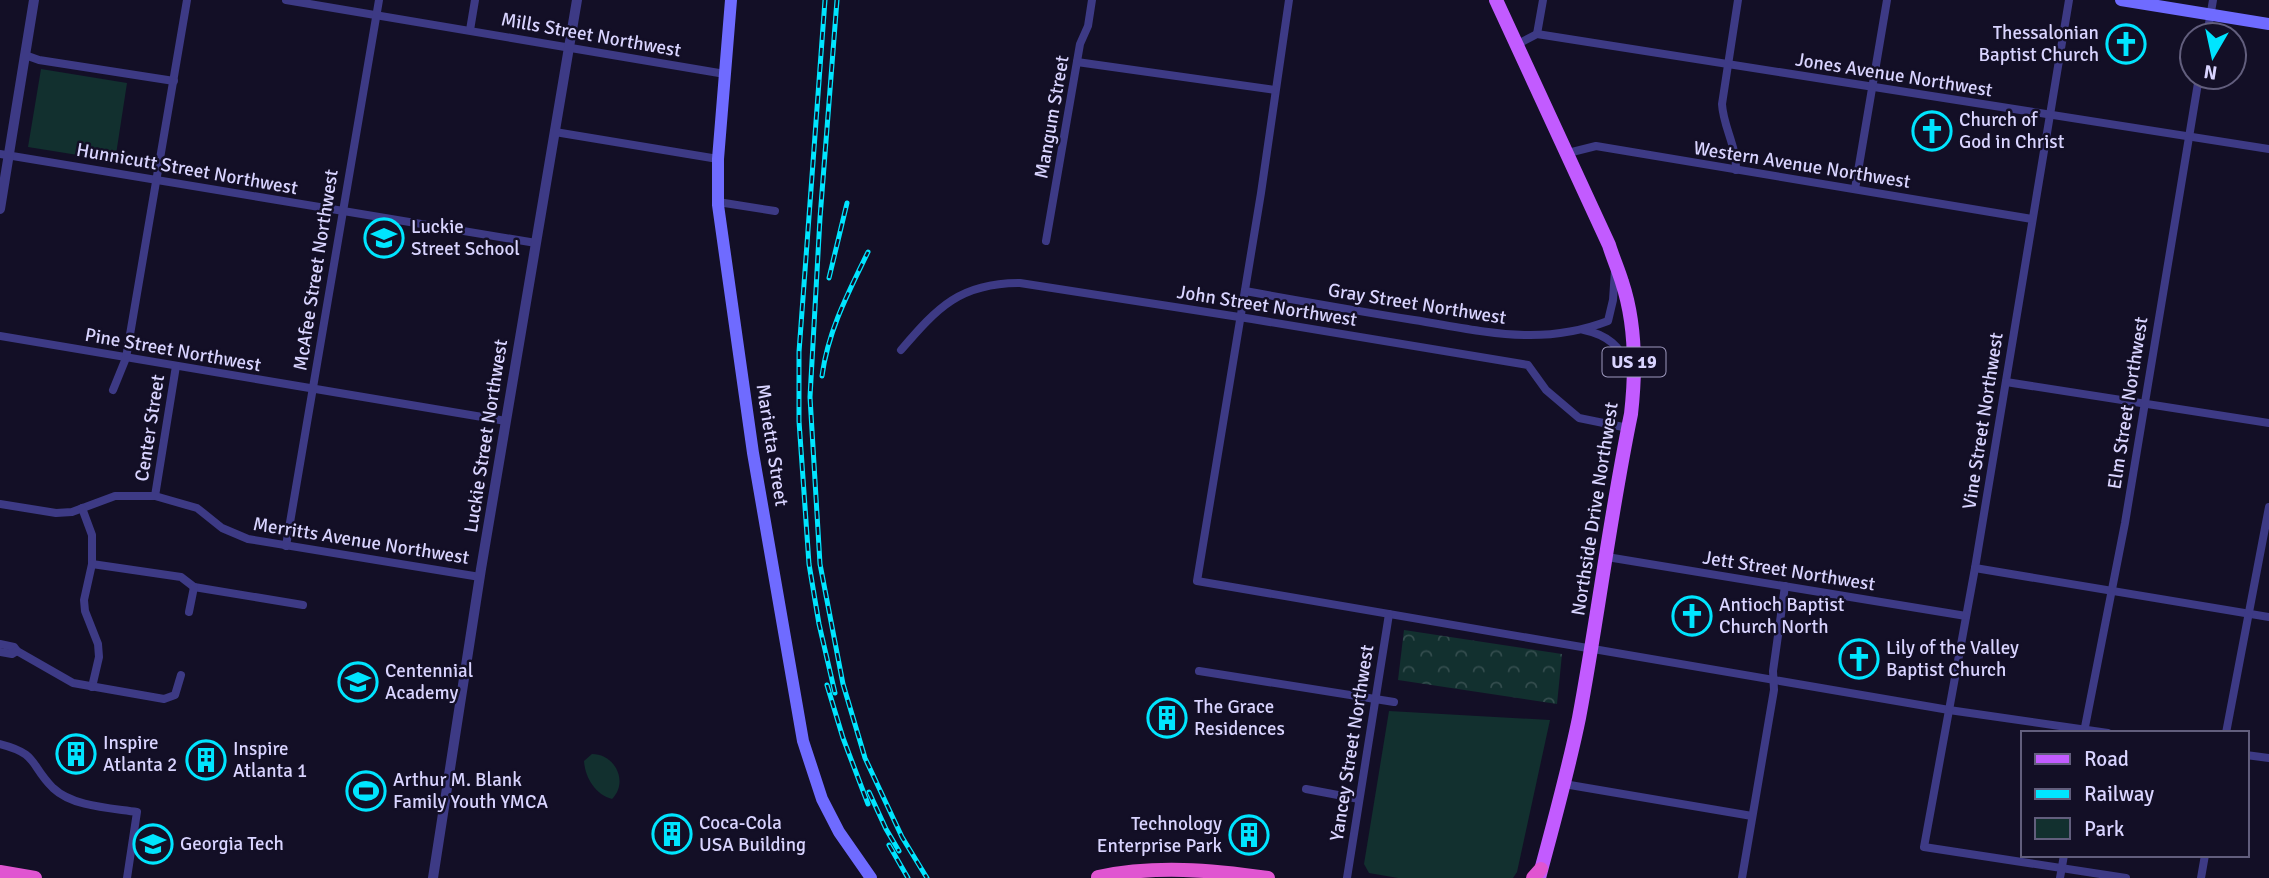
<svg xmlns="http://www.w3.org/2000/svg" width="2269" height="878" font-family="Signika,sans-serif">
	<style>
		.green { fill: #12302f }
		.forest { fill: url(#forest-crowns) }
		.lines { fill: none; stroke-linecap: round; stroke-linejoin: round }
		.minor { stroke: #3d3a85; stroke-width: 8 }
		.tertiary { stroke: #3d3a85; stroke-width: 10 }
		.secondary { stroke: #6f6bff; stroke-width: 12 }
		.primary { stroke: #c25bff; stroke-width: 14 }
		.trunk { stroke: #e055d1; stroke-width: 14 }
		.rail-casing { stroke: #00e5ff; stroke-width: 5 }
		.rail { stroke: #130f26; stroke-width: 2.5; stroke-dasharray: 8; stroke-linecap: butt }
		.labels { text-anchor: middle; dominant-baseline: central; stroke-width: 5; stroke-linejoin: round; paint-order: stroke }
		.shield { fill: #130f26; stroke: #9e99be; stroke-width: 2 }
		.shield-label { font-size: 18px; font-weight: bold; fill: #d9d4ff }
		.poi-label { font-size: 19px; fill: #d9d4ff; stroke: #130f26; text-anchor: start }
		.street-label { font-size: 19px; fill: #d9d4ff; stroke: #130f26 }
	</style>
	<defs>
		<pattern id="forest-crowns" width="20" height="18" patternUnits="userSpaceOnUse" patternTransform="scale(1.75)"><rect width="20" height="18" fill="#12302f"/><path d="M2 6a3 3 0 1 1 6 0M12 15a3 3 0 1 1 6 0" fill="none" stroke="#344d4e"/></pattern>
	</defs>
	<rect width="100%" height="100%" fill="#130f26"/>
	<!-- green -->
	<g class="green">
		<polygon points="41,69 127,83 115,161 28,147"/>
		<polygon points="1389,711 1550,720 1517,872 1513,878 1398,878 1369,873 1364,864"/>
		<path d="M 592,754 C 615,754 629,782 612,799 C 596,795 585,778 584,761 Z"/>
	</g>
	<!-- forest -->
	<polygon class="forest" points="1404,630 1562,654 1557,704 1398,680"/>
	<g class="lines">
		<!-- minor -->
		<g class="minor">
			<polyline points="286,0 725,74"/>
			<polyline points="1289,0 1261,193 1197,581 1949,710 2108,733"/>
			<polyline points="2069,0 1975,568 1924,847 2126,878"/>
			<polyline points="470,30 475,0"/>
			<polyline points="1537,34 1543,0"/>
			<polyline points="2207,35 2213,0"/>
			<polyline points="1516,45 1537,34 2269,149"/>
			<polyline points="25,55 39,60 174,81"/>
			<polyline points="1077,62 1275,90"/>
			<polyline points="555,132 718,159"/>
			<polyline points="1568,153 1596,146 2032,219"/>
			<polyline points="0,154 536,243"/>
			<path d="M 1736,170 C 1737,147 1723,126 1722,104 L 1738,0"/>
			<polyline points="1855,189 1887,0"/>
			<polyline points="718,202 775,211"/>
			<polyline points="1046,241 1080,44 1088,26 1092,0"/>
			<path d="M 1245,291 C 1301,301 1357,311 1414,320 C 1483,331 1540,347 1608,321 L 1613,300 L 1615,270"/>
			<path d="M 1584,330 C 1608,335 1619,346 1631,368"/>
			<polyline points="0,336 506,421"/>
			<path d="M 901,350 C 938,307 960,283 1020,283 L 1252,319 L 1528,365 L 1546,390 L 1579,418 L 1628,428"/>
			<polyline points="2006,382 2269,423"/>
			<polyline points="113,390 126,358 187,0"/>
			<polyline points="155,496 176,366"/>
			<polyline points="0,504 56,513 72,512 115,496 155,496 197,508 222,528 248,539 480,577"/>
			<polyline points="82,508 92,535 92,564 84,600 85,611 98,644 99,657 92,687"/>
			<polyline points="286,546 379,0"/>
			<polyline points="1607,557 1966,616"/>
			<polyline points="92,564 181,577 194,587 303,605"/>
			<polyline points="1975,568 2269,617"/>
			<polyline points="189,612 194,587"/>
			<polyline points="0,644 14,647 17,651 73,683 164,699 175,695 181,675"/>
			<polyline points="0,652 12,654 17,651"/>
			<polyline points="1199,671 1394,702"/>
			<polyline points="2084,732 2125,523 2199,77"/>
			<polyline points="2226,733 2269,507"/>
			<path d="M 0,744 C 39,754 29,764 53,788 C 73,807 111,808 137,812 L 127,878"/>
			<polyline points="2246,755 2269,758"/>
			<polyline points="1564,784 1752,816"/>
			<polyline points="1306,789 1359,799"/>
			<polyline points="1347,878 1389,614"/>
			<polyline points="1742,878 1774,690 1773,671 1785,586"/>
			<polyline points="2060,878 2064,855"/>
			<polyline points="2201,878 2205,855"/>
		</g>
		<!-- tertiary -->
		<g class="tertiary">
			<polyline points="0,209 34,0"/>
			<polyline points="433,878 481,569 577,0"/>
		</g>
		<!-- secondary -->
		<g class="secondary">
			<polyline points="731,0 718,159 718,205 753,453 803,741 822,799 839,832 871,878"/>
			<polyline points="2121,0 2269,24"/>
		</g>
		<!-- primary -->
		<path class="primary" d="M 1496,0 L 1609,245 C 1613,258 1618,269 1622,282 C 1636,324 1636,370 1631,414 C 1610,515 1598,617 1579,718 C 1568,772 1553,825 1539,878"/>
		<!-- trunk -->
		<g class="trunk">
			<polyline points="0,872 35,878"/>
			<path d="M 1098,877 C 1155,865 1212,870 1268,878"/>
			<polyline points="1533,878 1541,869"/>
		</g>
		<!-- rail casing -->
		<g class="rail-casing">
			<g id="rail">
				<polyline points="825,0 799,352 799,421 809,564 819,624 835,693"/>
				<polyline points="837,0 820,218 810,397 820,564 843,684 865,758 902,837 927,878"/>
				<polyline points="829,278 847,203"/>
				<path d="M 822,376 C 828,331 848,293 868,252"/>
				<polyline points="827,685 843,738 868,804"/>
				<polyline points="869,792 886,829 899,851"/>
				<polyline points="889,845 908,878"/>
			</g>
		</g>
		<!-- rail -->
		<use href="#rail" class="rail"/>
	</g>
	<!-- icons -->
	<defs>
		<g id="church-ring" transform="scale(2.0125)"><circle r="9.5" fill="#130f26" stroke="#00e5ff" stroke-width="1.5"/><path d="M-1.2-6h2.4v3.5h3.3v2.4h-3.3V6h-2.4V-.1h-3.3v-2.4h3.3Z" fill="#00e5ff"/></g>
		<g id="school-ring" transform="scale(2.0125)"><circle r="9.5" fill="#130f26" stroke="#00e5ff" stroke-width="1.5"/><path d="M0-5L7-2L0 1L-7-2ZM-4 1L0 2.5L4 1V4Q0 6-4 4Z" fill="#00e5ff"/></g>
		<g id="building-ring" transform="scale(2.0125)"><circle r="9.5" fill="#130f26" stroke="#00e5ff" stroke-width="1.5"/><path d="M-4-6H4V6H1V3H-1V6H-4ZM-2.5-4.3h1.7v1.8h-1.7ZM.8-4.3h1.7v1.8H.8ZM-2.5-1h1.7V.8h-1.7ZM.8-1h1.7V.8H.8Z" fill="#00e5ff"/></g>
		<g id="stadium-ring" transform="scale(2.0125)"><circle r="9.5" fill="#130f26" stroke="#00e5ff" stroke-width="1.5"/><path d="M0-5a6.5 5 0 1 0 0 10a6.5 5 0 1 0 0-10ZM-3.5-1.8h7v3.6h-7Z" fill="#00e5ff"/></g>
		<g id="university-ring" transform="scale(2.0125)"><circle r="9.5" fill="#130f26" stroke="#00e5ff" stroke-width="1.5"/><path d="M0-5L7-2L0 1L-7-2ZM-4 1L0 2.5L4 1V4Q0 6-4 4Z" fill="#00e5ff"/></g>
	</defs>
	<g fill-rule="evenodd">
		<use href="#church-ring" x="2126" y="44"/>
		<use href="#church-ring" x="1932" y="131"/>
		<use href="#school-ring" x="384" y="238"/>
		<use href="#church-ring" x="1692" y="616"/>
		<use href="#church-ring" x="1859" y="659"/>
		<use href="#school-ring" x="358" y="682"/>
		<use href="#building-ring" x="1167" y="718"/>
		<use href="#building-ring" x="76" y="754"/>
		<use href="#building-ring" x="206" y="760"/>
		<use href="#stadium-ring" x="366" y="791"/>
		<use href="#building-ring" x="672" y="834"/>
		<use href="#building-ring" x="1249" y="835"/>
		<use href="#university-ring" x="153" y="844"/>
	</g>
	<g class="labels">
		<!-- shield labels -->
		<rect class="shield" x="1602.5" y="347.5" width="63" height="29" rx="5"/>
		<g class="shield-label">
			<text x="1634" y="362">US 19</text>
		</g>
		<!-- poi labels -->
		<g class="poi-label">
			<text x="2099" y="33" text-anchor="end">Thessalonian<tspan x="2099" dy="22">Baptist Church</tspan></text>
			<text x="1959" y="120">Church of<tspan x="1959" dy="22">God in Christ</tspan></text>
			<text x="411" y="227">Luckie<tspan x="411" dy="22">Street School</tspan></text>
			<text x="1719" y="605">Antioch Baptist<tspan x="1719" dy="22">Church North</tspan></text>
			<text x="1886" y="648">Lily of the Valley<tspan x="1886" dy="22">Baptist Church</tspan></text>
			<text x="385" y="671">Centennial<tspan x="385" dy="22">Academy</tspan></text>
			<text x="1194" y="707">The Grace<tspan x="1194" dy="22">Residences</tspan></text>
			<text x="103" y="743">Inspire<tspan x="103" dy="22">Atlanta 2</tspan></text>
			<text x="233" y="749">Inspire<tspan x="233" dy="22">Atlanta 1</tspan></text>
			<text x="393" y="780">Arthur M. Blank<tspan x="393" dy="22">Family Youth YMCA</tspan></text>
			<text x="699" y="823">Coca-Cola<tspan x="699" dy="22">USA Building</tspan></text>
			<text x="1222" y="824" text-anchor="end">Technology<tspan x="1222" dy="22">Enterprise Park</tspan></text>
			<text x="180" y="844">Georgia Tech</text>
		</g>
		<!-- street labels -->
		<g class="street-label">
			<text transform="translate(591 35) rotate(10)">Mills Street Northwest</text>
			<text transform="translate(1894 75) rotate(9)">Jones Avenue Northwest</text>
			<text transform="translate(1052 117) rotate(-80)">Mangum Street</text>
			<text transform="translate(1802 165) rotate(9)">Western Avenue Northwest</text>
			<text transform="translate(187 169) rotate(10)">Hunnicutt Street Northwest</text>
			<text transform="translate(316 270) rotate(-81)">McAfee Street Northwest</text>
			<text transform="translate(1417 304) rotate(9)">Gray Street Northwest</text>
			<text transform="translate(1267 306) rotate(9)">John Street Northwest</text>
			<text transform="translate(173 350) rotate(10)">Pine Street Northwest</text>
			<text transform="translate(2128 403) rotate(-81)">Elm Street Northwest</text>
			<text transform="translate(1983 421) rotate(-81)">Vine Street Northwest</text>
			<text transform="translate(150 428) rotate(-81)">Center Street</text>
			<text transform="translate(486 436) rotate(-81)">Luckie Street Northwest</text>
			<text transform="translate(772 445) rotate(81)">Marietta Street</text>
			<text transform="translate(1595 509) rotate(-81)">Northside Drive Northwest</text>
			<text transform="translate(361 541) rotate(9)">Merritts Avenue Northwest</text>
			<text transform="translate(1789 571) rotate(9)">Jett Street Northwest</text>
			<text transform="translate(1352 743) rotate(-81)">Yancey Street Northwest</text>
		</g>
	</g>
	<!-- legend -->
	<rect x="2021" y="731" width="228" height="126" fill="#130f26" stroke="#625e7d" stroke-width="2"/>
	<rect x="2035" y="754" width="35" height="10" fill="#c25bff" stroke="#625e7d" stroke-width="2"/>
	<text x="2084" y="766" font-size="21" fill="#d9d4ff">Road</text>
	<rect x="2035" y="789" width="35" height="10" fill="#00e5ff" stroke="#625e7d" stroke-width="2"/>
	<text x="2084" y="801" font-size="21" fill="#d9d4ff">Railway</text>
	<rect x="2035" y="818" width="35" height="21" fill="#12302f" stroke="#625e7d" stroke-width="2"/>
	<text x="2084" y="836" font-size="21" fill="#d9d4ff">Park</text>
	<!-- north arrow -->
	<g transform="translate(2213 56) rotate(189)"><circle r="33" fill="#130f26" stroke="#625e7d" stroke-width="2"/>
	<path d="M0-5L12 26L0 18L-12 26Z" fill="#00e5ff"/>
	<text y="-10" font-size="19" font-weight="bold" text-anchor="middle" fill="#d9d4ff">N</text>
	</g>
</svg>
